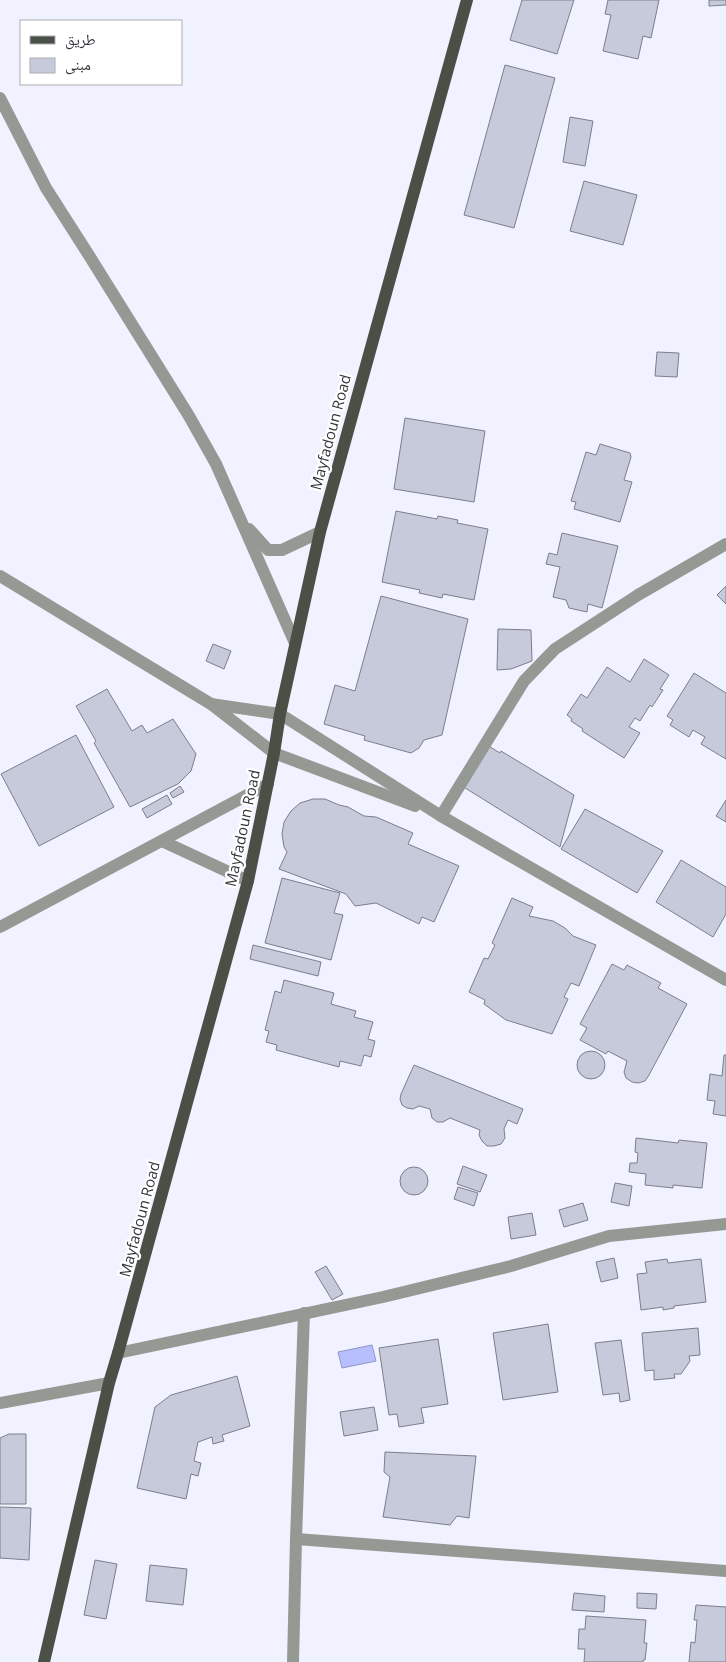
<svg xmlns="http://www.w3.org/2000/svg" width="726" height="1662" font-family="'Open Sans','Noto Naskh Arabic',sans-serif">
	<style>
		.water { fill: #b7bfff; stroke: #9096c4 }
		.building { fill: #c7cada; stroke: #7c7e8c }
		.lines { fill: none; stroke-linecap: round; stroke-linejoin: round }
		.minor { stroke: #959993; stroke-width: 12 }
		.major { stroke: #4a5046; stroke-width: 12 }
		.labels { text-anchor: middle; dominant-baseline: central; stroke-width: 4.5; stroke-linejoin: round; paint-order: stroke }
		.street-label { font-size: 15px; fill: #34353c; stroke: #fff }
	</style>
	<rect width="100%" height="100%" fill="#f0f2ff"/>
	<!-- water -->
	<polygon class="water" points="372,1345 376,1361 342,1368 338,1352"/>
	<!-- building -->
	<g class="building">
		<polygon points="522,0 574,0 557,54 510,40"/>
		<polygon points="608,0 659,0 651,38 643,36 638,59 603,51 611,15 605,14"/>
		<polygon points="709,0 726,0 726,5 709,6"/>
		<polygon points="505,65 555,78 514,228 464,215"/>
		<polygon points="570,117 593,121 585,166 563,162"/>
		<polygon points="584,181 637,195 623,245 570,231"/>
		<polygon points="657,352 679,353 677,377 655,376"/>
		<polygon points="405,418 485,431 474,502 394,489"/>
		<polygon points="600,444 630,453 631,457 624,480 632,482 620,522 574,509 576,502 571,501 586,452 596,455"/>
		<polygon points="396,511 437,519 438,516 458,520 457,523 488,529 474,600 443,594 442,598 419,593 420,590 382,582"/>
		<polygon points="562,533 618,546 602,608 588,604 587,612 569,608 566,600 553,597 560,567 546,564 549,553 557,555"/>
		<polygon points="726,586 726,604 717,595"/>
		<polygon points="381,596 468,619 442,735 424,740 419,748 411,753 364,740 365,736 324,724 335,685 355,691"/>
		<polygon points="498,629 531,630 532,661 511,669 497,670"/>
		<polygon points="213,644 231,651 224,669 206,661"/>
		<polygon points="644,659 669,675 660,689 663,690 652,707 650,705 640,721 635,718 629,727 640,733 624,758 582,731 583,729 571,721 572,719 567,715 581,694 587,698 607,667 630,682"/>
		<polygon points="694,673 726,693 726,759 701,744 705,737 693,730 689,737 670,725 673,720 667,716"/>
		<polygon points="107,689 132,731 142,725 147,733 173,719 196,754 191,771 178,784 130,807 94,743 96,741 76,706"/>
		<polygon points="76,735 114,807 39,846 1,774"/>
		<polygon points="487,745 500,753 501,751 574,795 560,847 462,786"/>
		<polygon points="180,786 184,792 173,798 170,793"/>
		<polygon points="167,795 172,804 147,818 142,809"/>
		<polygon points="313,799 325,799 339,805 348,807 364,816 376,817 413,833 408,844 459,866 434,922 422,917 419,924 376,903 355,906 346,894 279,869 287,852 284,847 282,834 284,822 291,811 300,803"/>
		<polygon points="726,800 726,822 716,816"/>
		<polygon points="585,809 663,851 637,893 561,849"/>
		<polygon points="681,860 726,887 726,914 713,937 656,902"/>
		<polygon points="282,878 340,893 334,913 343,915 331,960 265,943"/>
		<polygon points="512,898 533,907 529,916 553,921 565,928 573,936 596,945 579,986 571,983 564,997 568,999 552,1034 506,1020 484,1004 485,1000 469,992 484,958 488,959 495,945 492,943"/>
		<polygon points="253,945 321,962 318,976 250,959"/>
		<polygon points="612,964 624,970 627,965 661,983 658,988 687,1004 649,1075 645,1081 638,1083 632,1082 626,1078 624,1072 627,1061 608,1051 606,1054 580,1040 587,1028 580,1024"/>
		<polygon points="284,980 334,993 331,1004 356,1011 354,1017 373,1022 368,1039 375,1041 371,1057 364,1055 361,1066 340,1061 339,1067 276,1050 277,1045 266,1042 269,1031 265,1030 275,991 281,993"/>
		<circle cx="591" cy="1065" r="14"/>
		<polygon points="724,1055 726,1055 726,1116 713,1114 715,1101 707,1100 710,1074 722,1076"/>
		<polygon points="414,1065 523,1109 517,1124 508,1120 504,1129 505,1138 501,1144 494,1146 487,1146 482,1141 479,1135 480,1130 450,1118 443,1122 437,1122 432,1118 430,1109 419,1106 413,1109 407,1108 402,1105 400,1099 401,1094"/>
		<polygon points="636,1138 678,1143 679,1140 707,1143 702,1188 673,1185 673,1188 645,1185 646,1174 629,1172 630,1163 637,1163 638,1153 635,1152"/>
		<polygon points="463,1166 487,1175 480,1192 457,1184"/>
		<circle cx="414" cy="1181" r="14"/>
		<polygon points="615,1183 632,1186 629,1206 611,1202"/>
		<polygon points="458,1187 478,1193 474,1206 454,1199"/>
		<polygon points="583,1203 588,1220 564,1227 559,1210"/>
		<polygon points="532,1213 536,1235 511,1239 508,1217"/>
		<polygon points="614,1258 618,1278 601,1282 596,1262"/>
		<polygon points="667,1259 668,1263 701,1259 706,1302 674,1306 674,1308 663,1310 663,1307 641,1310 637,1274 647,1273 645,1262"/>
		<polygon points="326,1266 343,1294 332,1300 315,1272"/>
		<polygon points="548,1324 558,1392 503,1400 493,1333"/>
		<polygon points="698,1328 700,1355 689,1356 690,1361 681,1374 674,1374 675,1378 654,1380 654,1370 645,1371 642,1333"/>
		<polygon points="438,1339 448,1404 421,1408 424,1423 399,1427 397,1414 389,1415 379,1348"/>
		<polygon points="621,1340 630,1400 620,1402 619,1393 603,1395 595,1343"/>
		<polygon points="237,1376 250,1426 222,1435 224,1441 213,1444 212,1437 198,1442 194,1461 201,1463 198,1476 191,1474 186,1499 137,1488 155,1407 171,1395"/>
		<polygon points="374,1407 378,1430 344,1436 340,1412"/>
		<polygon points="9,1434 26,1434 26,1504 0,1504 0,1438"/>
		<polygon points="385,1452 476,1456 469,1518 457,1516 450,1525 383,1517 390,1477 384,1472"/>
		<polygon points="0,1507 31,1508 29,1560 0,1558"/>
		<polygon points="95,1560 117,1564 106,1619 84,1615"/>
		<polygon points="150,1565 187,1569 183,1605 146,1601"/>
		<polygon points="574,1593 605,1596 604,1612 572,1610"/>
		<polygon points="637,1593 657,1594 656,1609 637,1608"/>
		<polygon points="696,1605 726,1607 726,1662 689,1662 691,1642 695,1643 697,1620 694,1620"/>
		<polygon points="586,1616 646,1620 644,1643 647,1643 645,1660 643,1660 643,1662 584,1662 585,1649 578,1649 579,1629 585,1629"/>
	</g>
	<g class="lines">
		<!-- minor -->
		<g class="minor">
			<polyline points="0,98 46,188 90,257 189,416 216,464 295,643"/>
			<polyline points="249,529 268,550 282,550 320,532"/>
			<polyline points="0,576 211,704 274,753 415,806"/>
			<polyline points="211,704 280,714 441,816 726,980"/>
			<polyline points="441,816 524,681 555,649 638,595 726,544"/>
			<polyline points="162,841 248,881"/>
			<polyline points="0,927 268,784"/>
			<polyline points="118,1353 383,1297 511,1266 609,1236 726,1224"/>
			<polyline points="0,1403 109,1383"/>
			<polyline points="296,1539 726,1571"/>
			<polyline points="293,1662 296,1539 304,1313"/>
		</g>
		<!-- major -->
		<polyline class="major" points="44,1662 109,1383 118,1353 248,881 274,753 280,714 320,532 467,0"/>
	</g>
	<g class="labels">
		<!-- street labels -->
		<g class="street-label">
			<text transform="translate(330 432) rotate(-75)">Mayfadoun Road</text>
			<text transform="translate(242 828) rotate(-78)">Mayfadoun Road</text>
			<text transform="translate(139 1219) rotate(-75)">Mayfadoun Road</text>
		</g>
	</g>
	<!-- legend -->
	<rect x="20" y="20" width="162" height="65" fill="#ffffff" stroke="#aeaeb1"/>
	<rect x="30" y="36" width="25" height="8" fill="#4a5046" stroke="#aeaeb1"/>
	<text x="65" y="45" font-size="15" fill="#34353c">طريق</text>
	<rect x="30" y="58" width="25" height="15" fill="#c7cada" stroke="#aeaeb1"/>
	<text x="65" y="70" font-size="15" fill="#34353c">مبنى</text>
</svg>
